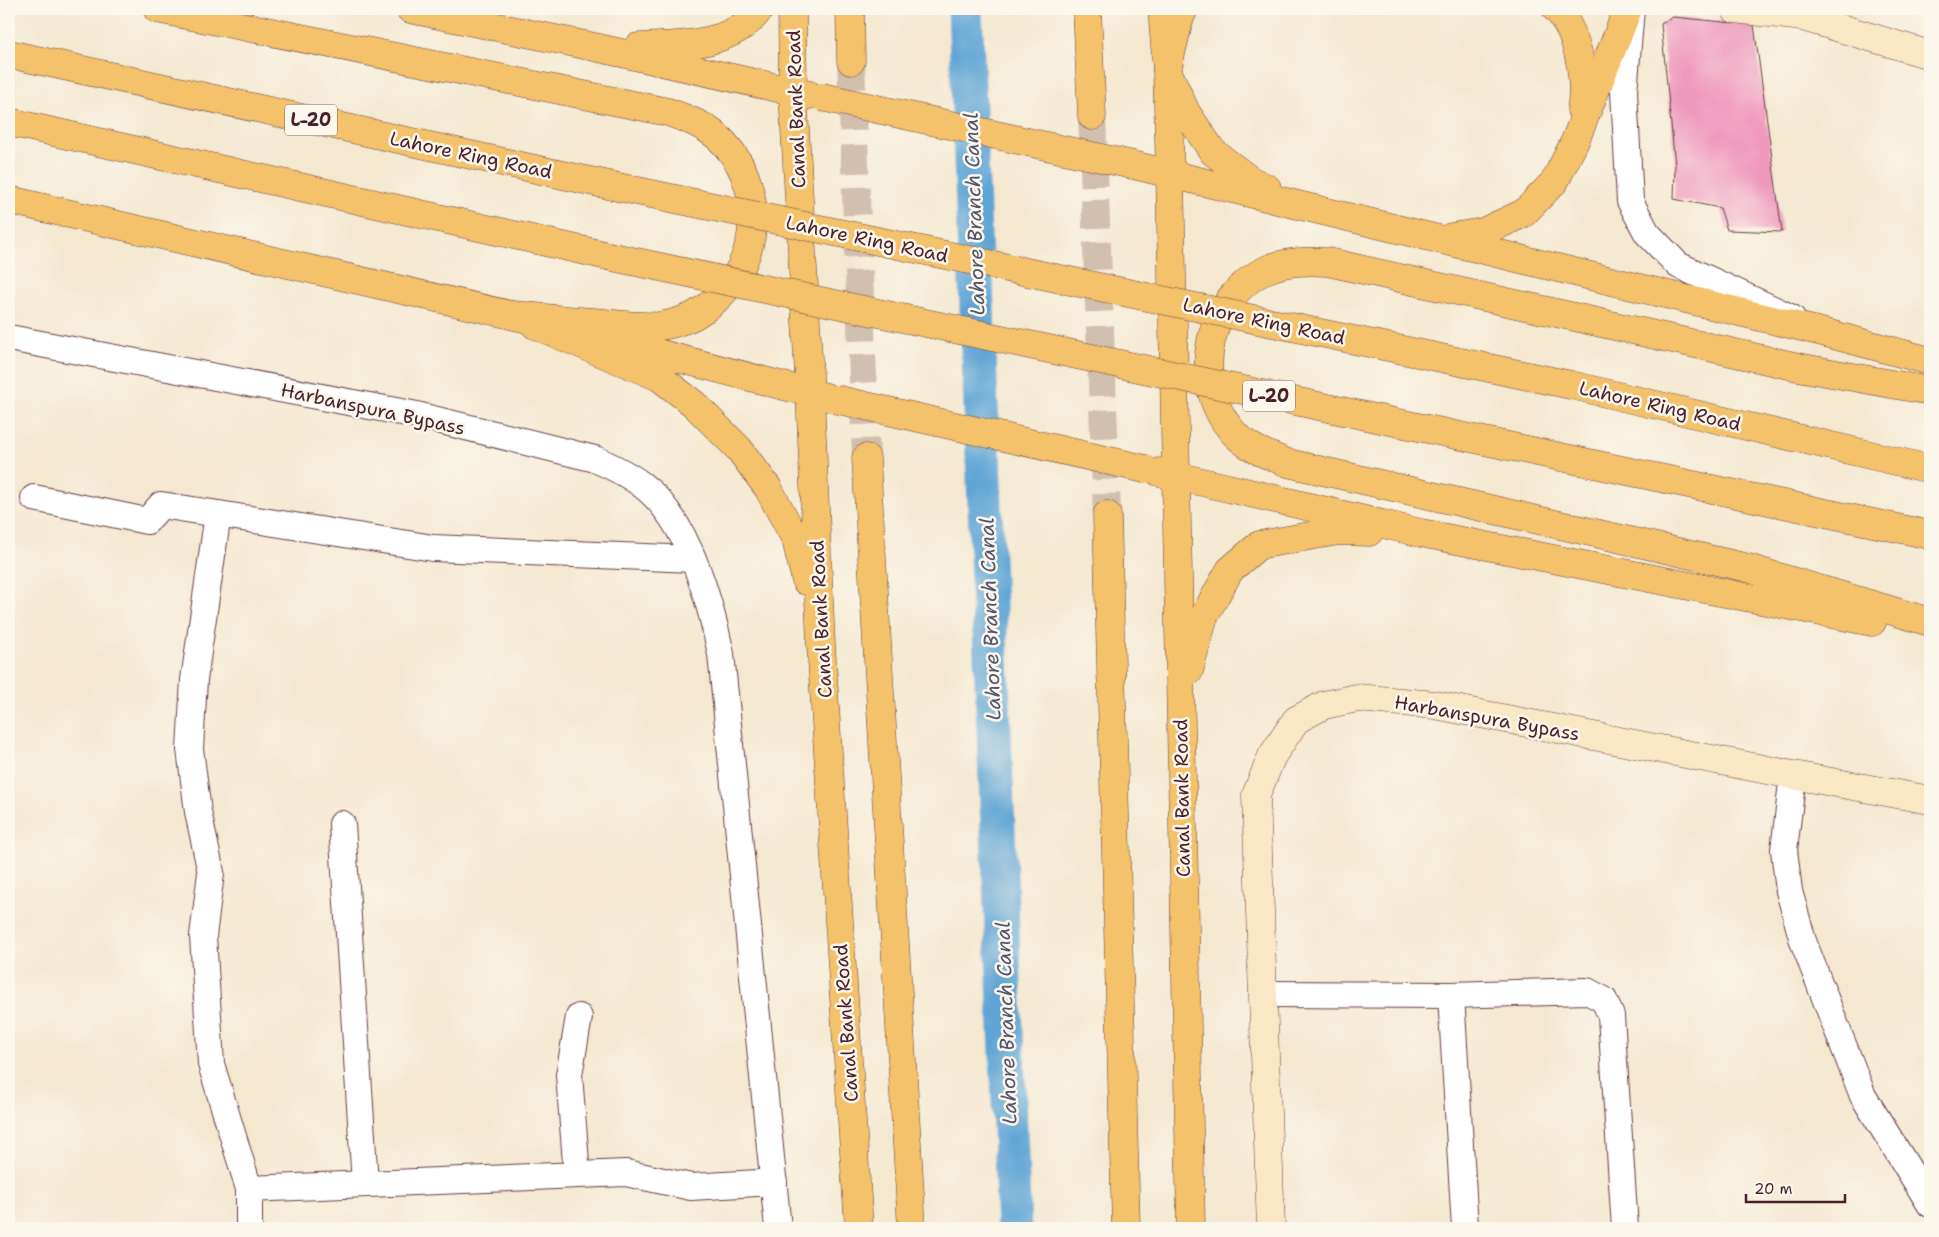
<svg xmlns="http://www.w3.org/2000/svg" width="1939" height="1237" font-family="'Shantell Sans',sans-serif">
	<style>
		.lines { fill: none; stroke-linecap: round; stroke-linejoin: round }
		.canal { stroke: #5ea4d4; stroke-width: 35 }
		.building { fill: #ef9abd }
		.highway-tunnel { stroke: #d2c0af; stroke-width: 28; stroke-dasharray: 28 14; stroke-linecap: butt }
		.street-casing { stroke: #643d44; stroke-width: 28 }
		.secondary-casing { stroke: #643d44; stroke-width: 29 }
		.highway-casing { stroke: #643d44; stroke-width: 29 }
		.street { stroke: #fff; stroke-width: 26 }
		.secondary { stroke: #fae7c3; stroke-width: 28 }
		.highway { stroke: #f3c26a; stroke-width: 28 }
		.highway-bridge-casing { stroke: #643d44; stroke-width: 29; stroke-linecap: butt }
		.highway-bridge { stroke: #f3c26a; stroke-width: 28 }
		.labels { text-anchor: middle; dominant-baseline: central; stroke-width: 5; stroke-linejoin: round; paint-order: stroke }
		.shield { fill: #fbf7ec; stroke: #7f6065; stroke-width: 1 }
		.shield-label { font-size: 18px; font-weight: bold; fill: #4a1f2b }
		.street-label { font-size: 19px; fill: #4a1f2b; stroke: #fbf7ec }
		.water-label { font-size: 20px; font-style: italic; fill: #52546f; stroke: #fbf7ec }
	</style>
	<rect width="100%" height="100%" fill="#fbf7ec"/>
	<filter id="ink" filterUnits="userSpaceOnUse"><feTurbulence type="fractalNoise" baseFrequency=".02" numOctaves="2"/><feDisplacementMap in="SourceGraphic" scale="10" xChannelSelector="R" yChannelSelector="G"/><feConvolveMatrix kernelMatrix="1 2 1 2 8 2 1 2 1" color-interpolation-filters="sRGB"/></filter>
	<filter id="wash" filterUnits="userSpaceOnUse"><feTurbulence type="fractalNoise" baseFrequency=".0096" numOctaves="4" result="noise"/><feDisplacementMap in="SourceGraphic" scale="20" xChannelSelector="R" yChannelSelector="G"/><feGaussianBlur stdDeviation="1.12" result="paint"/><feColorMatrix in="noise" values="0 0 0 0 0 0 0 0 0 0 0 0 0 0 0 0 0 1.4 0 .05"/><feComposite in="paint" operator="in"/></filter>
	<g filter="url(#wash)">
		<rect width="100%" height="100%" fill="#f4e8d0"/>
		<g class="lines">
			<!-- canal -->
			<polyline class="canal" points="965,9 1014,1228"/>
		</g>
		<g id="blocks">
			<!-- building -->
			<polygon class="building" points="1673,17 1754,25 1782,232 1727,230 1720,208 1674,199 1675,165 1661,24"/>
		</g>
	</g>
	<g filter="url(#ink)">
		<use href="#blocks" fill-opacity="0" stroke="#643d44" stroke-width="1"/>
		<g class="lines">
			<!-- highway-tunnel -->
			<g class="highway-tunnel">
				<polyline points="851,61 866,458"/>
				<polyline points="1092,116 1107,515"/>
			</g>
			<!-- street casing -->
			<g class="street-casing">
				<g id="street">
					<polyline points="1631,9 1624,92 1630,201 1647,233 1678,265 1792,318"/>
					<path d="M 9,338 L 417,415 L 595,459 C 611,466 628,474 642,485 C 688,519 710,601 721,654 L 778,1228"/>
					<polyline points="34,498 147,521 161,505 433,548 693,559"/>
					<polyline points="218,514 194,680 190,749 198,812 211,873 203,936 211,1064 249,1189 626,1173 691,1187 774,1182"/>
					<polyline points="1793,775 1784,850 1789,891 1803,941 1863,1096 1930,1204"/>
					<polyline points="342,824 365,1184"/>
					<polyline points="1263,994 1451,995 1587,991 1604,1000 1611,1016 1625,1228"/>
					<polyline points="1451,995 1465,1228"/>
					<polyline points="577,1175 569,1075 579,1017"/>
					<polyline points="249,1189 249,1228"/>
				</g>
			</g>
			<!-- secondary casing -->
			<g class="secondary-casing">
				<g id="secondary">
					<polyline points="1735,9 1803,17 1930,55"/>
					<polyline points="1271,1228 1256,795 1272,756 1296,720 1324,705 1357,698 1435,705 1793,775 1930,800"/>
				</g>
			</g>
			<!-- highway casing -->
			<g class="highway-casing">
				<g id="highway">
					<path d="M 157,9 L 668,112 C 688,119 708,126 724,143 C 773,196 757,280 695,315 C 686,320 669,325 659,326 C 637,327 615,324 594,322 C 566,320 538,317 511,315"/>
					<polyline points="410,9 599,48 809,95"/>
					<polyline points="792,9 793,93 810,393 821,645 859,1228"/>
					<polyline points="850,9 851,61"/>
					<polyline points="1087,9 1092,116"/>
					<polyline points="1162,9 1167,70 1170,174 1191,1228"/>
					<polyline points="1184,9 1179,20 1167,70 1186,112 1213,152 1250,180 1267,188"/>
					<path d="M 1556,9 C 1579,33 1586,79 1581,110"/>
					<path d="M 638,47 C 681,45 732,47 760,9"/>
					<polyline points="9,54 613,186"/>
					<polyline points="9,122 608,256"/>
					<polyline points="1133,165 1826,333 1930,361"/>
					<polyline points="9,200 528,319"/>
					<polyline points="1451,237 1483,232 1524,213 1555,181 1575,141 1628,9"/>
					<polyline points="535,325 659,377 694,404 739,449 768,488 796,540 806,581"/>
					<polyline points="589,335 826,397"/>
					<path d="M 1930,391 L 1798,367 L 1328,262 C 1307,261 1287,261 1268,269 C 1207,296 1189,381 1232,431 C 1247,448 1267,455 1288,463 L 1748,568 L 1930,622"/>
					<polyline points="866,458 912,1228"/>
					<polyline points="1159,472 1421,533 1872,622"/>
					<polyline points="1107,515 1126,1228"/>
					<polyline points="1189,671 1204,616 1230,570 1259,545 1338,531 1369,532"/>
				</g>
			</g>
			<!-- street -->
			<use href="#street" class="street"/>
			<!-- secondary -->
			<use href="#secondary" class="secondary"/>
			<!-- highway -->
			<use href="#highway" class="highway"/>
			<!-- highway-bridge casing -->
			<g class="highway-bridge-casing">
				<g id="highway-bridge">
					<polyline points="822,97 1133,165"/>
					<polyline points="613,186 1571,385 1930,469"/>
					<polyline points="608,256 1930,535"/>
					<polyline points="835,399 1145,469"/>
				</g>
			</g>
			<!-- highway-bridge -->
			<use href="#highway-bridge" class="highway-bridge"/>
		</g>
	</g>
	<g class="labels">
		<!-- shield labels -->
		<g class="shield">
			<rect x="285" y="104.5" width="52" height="31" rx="4"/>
			<rect x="1243" y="380.5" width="52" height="31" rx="4"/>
		</g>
		<g class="shield-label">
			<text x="311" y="120">L-20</text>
			<text x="1269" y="396">L-20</text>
		</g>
		<!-- street labels -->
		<g class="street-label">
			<text transform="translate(796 109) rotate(-92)">Canal Bank Road</text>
			<text transform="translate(471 155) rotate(12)">Lahore Ring Road</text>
			<text transform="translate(867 239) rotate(12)">Lahore Ring Road</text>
			<text transform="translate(1264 321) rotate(12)">Lahore Ring Road</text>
			<text transform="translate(1660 406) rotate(13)">Lahore Ring Road</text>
			<text transform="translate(373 409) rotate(12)">Harbanspura Bypass</text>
			<text transform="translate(821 619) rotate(-93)">Canal Bank Road</text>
			<text transform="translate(1487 718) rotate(10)">Harbanspura Bypass</text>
			<text transform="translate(1182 798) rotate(-91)">Canal Bank Road</text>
			<text transform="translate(846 1023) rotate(-94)">Canal Bank Road</text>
		</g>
		<!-- water labels -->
		<g class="water-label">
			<text transform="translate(974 214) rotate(-92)">Lahore Branch Canal</text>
			<text transform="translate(990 619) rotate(-92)">Lahore Branch Canal</text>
			<text transform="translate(1006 1023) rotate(-92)">Lahore Branch Canal</text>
		</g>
	</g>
	<!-- margin -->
	<rect width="1939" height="1237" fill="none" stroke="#fbf7ec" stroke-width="30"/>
	<!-- scale -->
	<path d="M1746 1194v8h99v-8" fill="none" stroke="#4a1f2b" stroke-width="2.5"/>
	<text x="1754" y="1194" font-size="15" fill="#4a1f2b" stroke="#fbf7ec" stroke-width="4" paint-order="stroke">20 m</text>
</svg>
